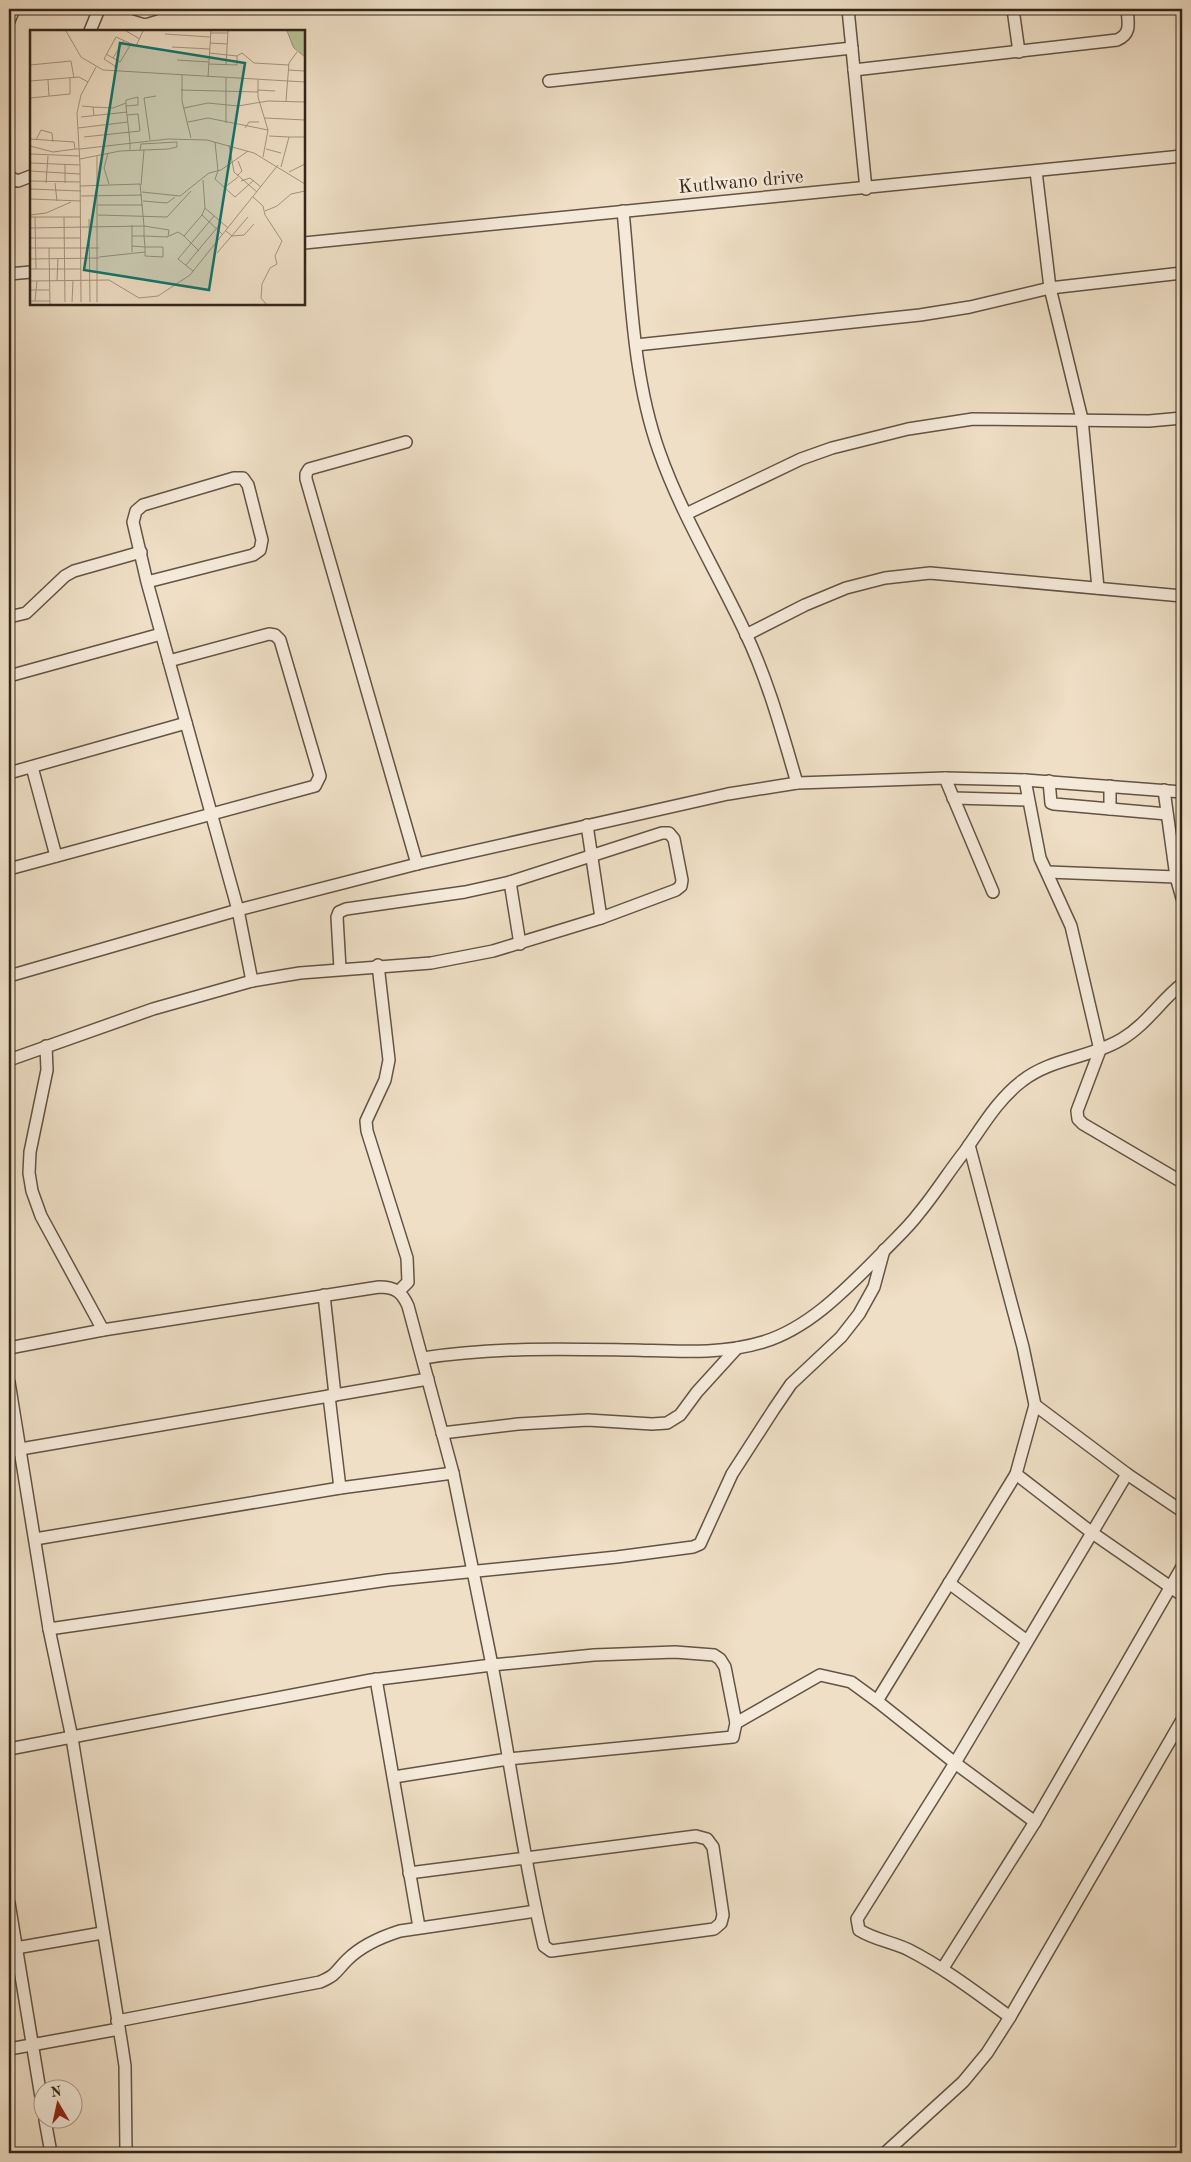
<svg xmlns="http://www.w3.org/2000/svg" width="1191" height="2162" font-family="'Old Standard TT',serif">
	<style>
		.lines { fill: none; stroke-linecap: round; stroke-linejoin: round }
		.minor-casing { stroke: #625445; stroke-width: 14 }
		.minor { stroke: #f5eada; stroke-width: 11 }
		.labels { text-anchor: middle; dominant-baseline: central; stroke-width: 5; stroke-linejoin: round; paint-order: stroke }
		.street-label { font-size: 19px; fill: #33261a; stroke: #f5eada }
		.inset-road { fill: none; stroke: #a49581; stroke-width: 1 }
		.view { fill: #0f766e; fill-opacity: 0.15; stroke: #0f766e; stroke-width: 2.5 }
		.inset-edge { fill: none; stroke: #33261a; stroke-width: 2.5 }
	</style>
	<rect width="100%" height="100%" fill="#efdfc6"/>
	<filter id="stains"><feTurbulence type="fractalNoise" baseFrequency=".004" numOctaves="4"/><feColorMatrix values="0 0 0 0 .2 0 0 0 0 .09 0 0 0 0 .02 0 0 0 .5 -.17"/></filter>
	<radialGradient id="worn" r=".72"><stop offset=".6" stop-color="#630" stop-opacity="0"/><stop offset="1" stop-color="#630" stop-opacity=".3"/></radialGradient>
	<g class="lines">
		<!-- minor casing -->
		<g class="minor-casing">
			<g id="minor">
				<polyline points="135,9 145,12 155,9"/>
				<polyline points="848,9 866,189"/>
				<polyline points="1013,9 1019,52"/>
				<polyline points="9,21 14,9"/>
				<polyline points="90,31 99,9"/>
				<path d="M 854,70 L 1117,40 C 1132,34 1128,22 1127,9"/>
				<polyline points="549,81 852,48"/>
				<polyline points="1036,171 1050,288 1082,419 1098,588"/>
				<polyline points="9,177 18,181 31,176"/>
				<path d="M 623,211 C 631,290 632,375 659,451 C 681,514 717,572 745,632 C 768,680 782,732 797,783"/>
				<polyline points="304,243 1182,156"/>
				<polyline points="9,274 31,272"/>
				<polyline points="636,345 920,315 970,307 1050,288 1182,273"/>
				<polyline points="406,442 309,469 306,474 306,479 417,864"/>
				<polyline points="686,514 801,459 832,448 908,429 973,419 1149,421 1182,418"/>
				<polyline points="147,582 253,555 260,550 262,540 248,485 243,478 234,478 143,505 136,511 133,522 147,582 238,910 252,981"/>
				<polyline points="9,617 26,613 65,576 74,571 141,552"/>
				<polyline points="746,635 805,605 846,588 885,578 930,573 1182,596"/>
				<polyline points="9,676 161,634"/>
				<polyline points="32,767 56,856"/>
				<polyline points="9,773 186,723"/>
				<polyline points="945,778 993,892"/>
				<polyline points="1025,780 1040,858 1071,926 1100,1050 1077,1111 1078,1119 1083,1124 1182,1182"/>
				<polyline points="1049,781 1051,803 1054,804 1167,814"/>
				<polyline points="1110,786 1110,809"/>
				<polyline points="1164,790 1176,877 1182,898"/>
				<polyline points="953,798 1028,800"/>
				<polyline points="587,825 601,918"/>
				<polyline points="9,869 315,786 320,776 280,640 275,635 269,634 169,661"/>
				<polyline points="1048,872 1176,877"/>
				<polyline points="510,882 520,944"/>
				<polyline points="378,965 389,1060 385,1080 366,1121 367,1131 407,1258 408,1282 399,1291"/>
				<polyline points="9,976 238,910 417,864 728,794 797,783 945,778 1025,780 1182,792"/>
				<polyline points="46,1046 47,1070 30,1152 29,1173 32,1191 41,1216 103,1330"/>
				<polyline points="9,1060 153,1009 252,981 300,973 431,963 493,951 601,918 676,890 681,886 682,880 674,839 669,833 662,833 510,882 465,892 346,909 339,912 337,917 340,969"/>
				<polyline points="969,1145 1023,1347 1035,1405 1016,1474 1091,1532 1182,1595"/>
				<polyline points="324,1295 335,1395"/>
				<path d="M 9,1348 L 103,1330 L 379,1287 C 395,1287 402,1292 408,1306 L 453,1473 L 492,1665 L 371,1680 L 9,1749"/>
				<path d="M 423,1358 C 493,1347 562,1349 632,1350 C 675,1351 721,1355 763,1342 C 810,1328 848,1287 882,1253 C 894,1240 908,1228 919,1213 C 935,1194 949,1171 965,1151 C 982,1127 998,1099 1022,1081 C 1051,1058 1091,1058 1122,1039 C 1146,1025 1161,1000 1182,984"/>
				<polyline points="9,1382 49,1629 72,1738 122,2046 125,2066 126,2153"/>
				<polyline points="329,1396 340,1488"/>
				<polyline points="1035,1405 1127,1474 1182,1511"/>
				<polyline points="442,1433 518,1424 588,1420 652,1424 667,1423 680,1415 697,1392 737,1348"/>
				<polyline points="9,1451 428,1379"/>
				<polyline points="1016,1474 877,1701 955,1763 1035,1822"/>
				<polyline points="35,1539 340,1488 453,1473"/>
				<polyline points="949,1583 1027,1641"/>
				<polyline points="49,1629 388,1580 617,1557 693,1547 700,1544 732,1474 774,1409 791,1384 841,1337 859,1314 874,1287 884,1250"/>
				<polyline points="376,1679 419,1927"/>
				<polyline points="736,1723 820,1675 851,1682 877,1701"/>
				<path d="M 394,1777 L 508,1759 L 733,1737 L 736,1723 L 725,1667 L 720,1659 L 714,1655 L 675,1652 L 594,1655 L 492,1665 C 510,1759 522,1853 544,1946 L 551,1951 L 714,1929 L 721,1923 L 723,1915 L 713,1847 L 707,1839 L 696,1836 L 409,1873"/>
				<polyline points="9,1903 42,2103"/>
				<polyline points="10,1949 102,1933"/>
				<polyline points="943,1968 1035,1822 1182,1567"/>
				<path d="M 1010,2017 C 978,1994 946,1969 909,1950 C 893,1942 875,1940 859,1930 L 857,1919 L 955,1763 L 1127,1474"/>
				<path d="M 117,2021 L 320,1982 C 338,1974 335,1972 347,1960 C 361,1946 381,1937 400,1931 L 536,1911"/>
				<polyline points="9,2049 119,2029"/>
				<polyline points="45,2120 51,2153"/>
				<polyline points="885,2153 963,2082 987,2053 1010,2017 1182,1720"/>
			</g>
		</g>
		<!-- minor -->
		<use href="#minor" class="minor"/>
	</g>
	<g class="labels">
		<!-- street labels -->
		<g class="street-label">
			<text transform="translate(741 183) rotate(-5)">Kutlwano drive</text>
		</g>
	</g>
	<!-- overview -->
	<g transform="translate(30 30)">
		<rect width="275" height="275" fill="#efdfc6"/>
		<path d="M 257,1 L 275,1 L 275,27 L 262,16 Z" fill="#b7c296"/>
		<path class="inset-road" d="M 36,1 L 51,27 L 73,40 L 275,52M 96,1 L 110,9M 257,1 L 264,18 L 275,27M 180,3 L 198,3M 135,4 L 180,7M 180,13 L 197,14M 142,17 L 180,19M 179,23 L 207,26M 76,24 L 90,32 L 101,14M 83,28 L 94,10M 147,30 L 179,32M 179,34 L 207,35 L 207,26 L 212,23 L 224,33 L 259,35M 0,35 L 41,31 L 44,48M 196,35 L 198,1M 258,40 L 275,41M 86,42 L 85,36 L 74,29 L 86,7 L 106,16 L 113,1M 152,45 L 152,71 L 161,108M 178,47 L 181,1M 18,50 L 19,66M 228,50 L 228,67 L 238,100 L 233,127M 0,51 L 49,47 L 58,52M 151,60 L 228,62M 227,60 L 245,61M 0,68 L 40,64 L 40,48M 256,71 L 259,33 L 267,22M 52,76 L 63,77 L 64,86M 96,76 L 108,75 L 108,67 L 96,70 L 96,76 L 100,112 L 100,120M 63,77 L 83,78 L 96,73M 154,78 L 178,73 L 208,76 L 238,71 L 275,72M 51,87 L 97,82M 235,88 L 275,90M 158,92 L 178,88 L 238,100M 196,93 L 196,48M 48,98 L 98,92M 215,98 L 219,92 L 229,92M 239,106 L 259,107 L 251,137M 54,107 L 110,101 L 108,84 L 97,85M 259,107 L 275,107M 0,109 L 44,112 L 45,119 L 50,119 L 138,109 L 177,110 L 224,123 L 275,154M 6,110 L 11,100 L 22,103 L 23,112M 120,110 L 114,68 L 126,66M 185,112 L 188,141 L 185,149 L 205,167 L 224,150M 199,115 L 204,142 L 227,162M 0,116 L 23,122 L 45,119M 236,119 L 251,123M 78,123 L 74,138 L 79,154M 0,124 L 50,126M 67,126 L 67,272M 50,129 L 90,121 L 138,119 L 147,117 L 147,112 L 111,114 L 110,120M 0,133 L 50,135M 35,135 L 35,153M 0,141 L 50,144M 259,142 L 275,134M 207,146 L 212,141 L 208,131M 173,150 L 175,178 L 172,185 L 192,204M 0,151 L 50,152M 211,151 L 220,148 L 231,157M 16,153 L 18,126M 25,153 L 27,171M 111,155 L 114,120M 195,157 L 208,147M 0,159 L 51,161M 112,162 L 150,166 L 179,143 L 191,140 L 218,121M 51,166 L 112,165M 223,167 L 233,176 L 235,185 L 252,211 L 245,226 L 247,234 L 240,238 L 232,254 L 231,268 L 236,274M 0,169 L 51,171M 113,171 L 137,173 L 145,167M 68,175 L 113,175M 175,178 L 198,198M 235,181 L 247,176 L 261,164 L 275,161M 0,185 L 16,183 L 41,172M 68,185 L 137,187 L 161,161M 0,187 L 51,187M 5,187 L 6,239M 34,187 L 35,272M 59,189 L 60,272M 102,195 L 102,222M 0,198 L 114,196 L 110,154 L 50,156M 196,201 L 202,206 L 214,205 L 224,194M 102,206 L 114,206 L 138,207 L 139,200 L 114,196 L 114,206 L 115,217 L 115,226 L 133,227 L 133,217 L 115,217 L 102,216M 139,206 L 148,202 L 154,206M 0,208 L 51,208M 0,218 L 69,218M 19,218 L 20,274M 169,221 L 154,206 L 172,185M 187,223 L 218,187M 69,227 L 115,222M 0,229 L 69,228M 156,235 L 191,193M 0,239 L 51,239M 163,241 L 148,229 L 184,186M 0,251 L 79,250 L 109,268 L 128,266 L 160,245 L 248,135M 27,251 L 28,228M 0,260 L 19,260M 0,271 L 20,271M 5,271 L 7,251M 42,272 L 43,251M 51,272 L 50,135 L 47,83 L 51,65 L 66,37"/>
		<path class="view" d="M 90,13 L 215,33 L 179,260 L 54,240 Z"/>
		<rect width="275" height="275" class="inset-edge"/>
	</g>
	<!-- margin -->
	<rect width="1191" height="2162" fill="none" stroke="#efdfc6" stroke-width="30"/>
	<rect x="10" y="10" width="1171" height="2142" fill="none" stroke="#33261a" stroke-width="2.5"/>
	<rect x="15" y="15" width="1161" height="2132" fill="none" stroke="#33261a"/>
	<!-- north arrow -->
	<g transform="translate(58 2104) rotate(351)"><circle r="24" fill="#f5eada" stroke="#a79c8d"/>
	<path d="M0-4L9 19L0 12L-9 19Z" fill="#8f2418"/>
	<text y="-8" font-size="14" font-weight="bold" text-anchor="middle" fill="#33261a">N</text>
	</g>
	<rect width="100%" height="100%" filter="url(#stains)"/>
	<rect width="100%" height="100%" fill="url(#worn)"/>
</svg>
